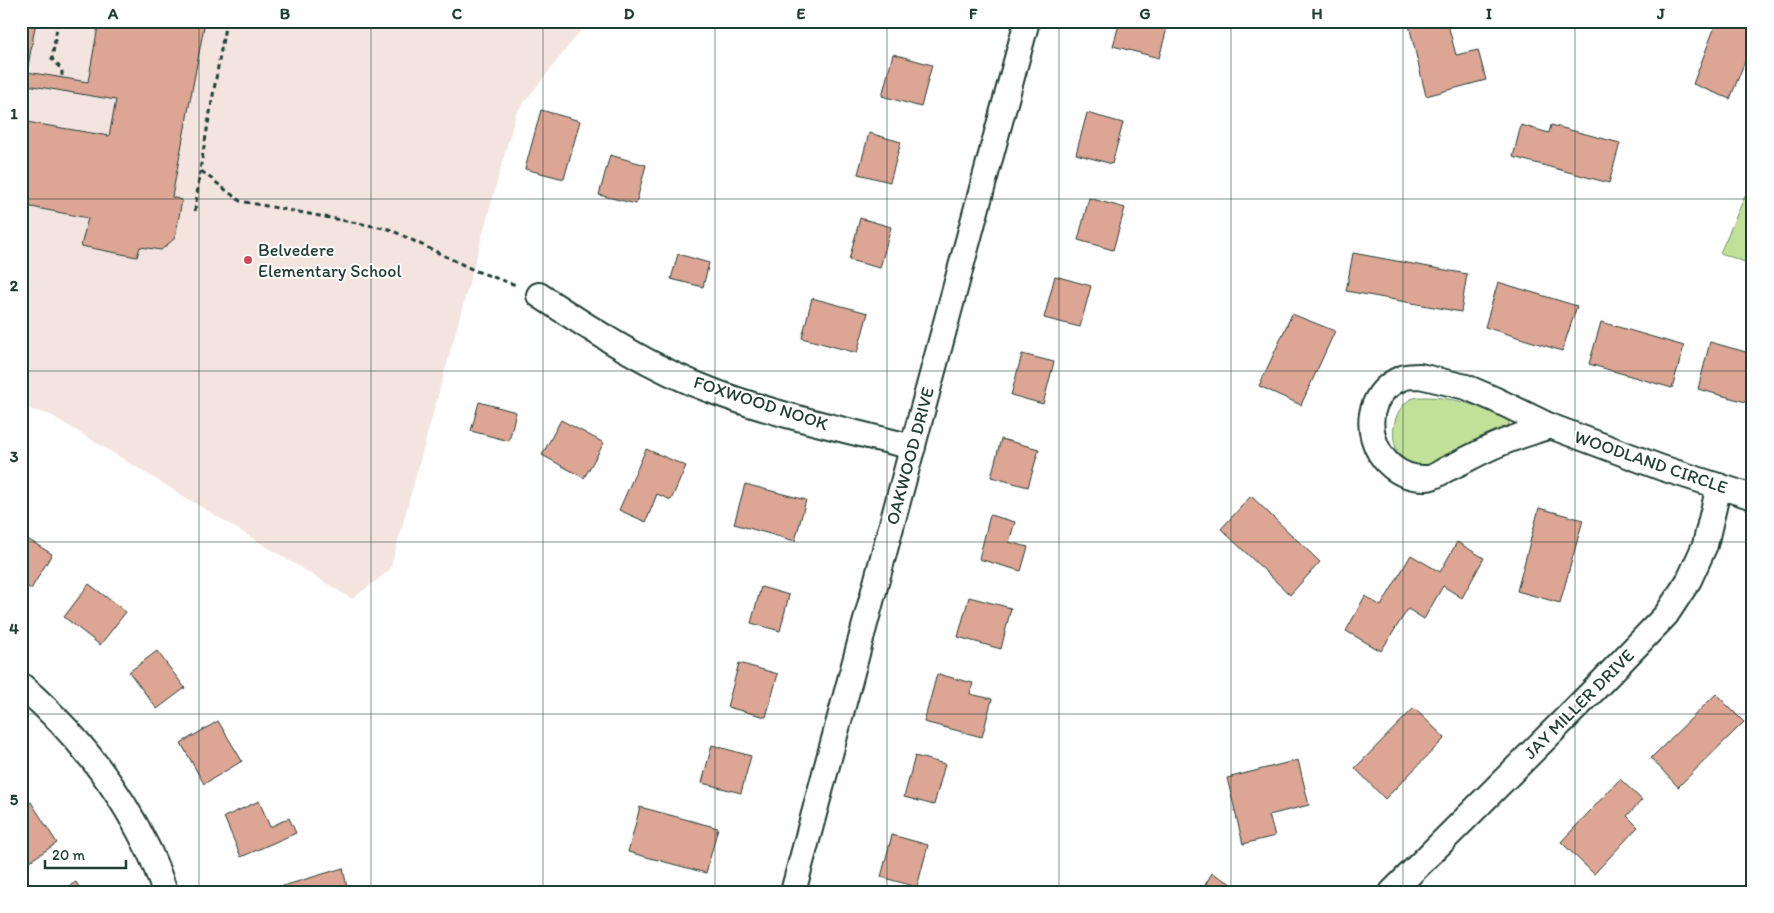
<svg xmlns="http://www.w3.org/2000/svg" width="1774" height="913" font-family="Itim,sans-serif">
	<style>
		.built { fill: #f4e4df }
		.green { fill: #c1e199; stroke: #708f66 }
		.building { fill: #dca594; stroke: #1f3d34 }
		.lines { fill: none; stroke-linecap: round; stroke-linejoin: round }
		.minor-casing { stroke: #1f3d34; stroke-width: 28 }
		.path { stroke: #1f3d34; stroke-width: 3; stroke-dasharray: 5 4; stroke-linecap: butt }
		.minor { stroke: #fff; stroke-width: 24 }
		.grid { fill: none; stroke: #1f3d34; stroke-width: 1; stroke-opacity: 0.55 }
		.poi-dot { fill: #d1495b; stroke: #fff; stroke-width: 2 }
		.labels { text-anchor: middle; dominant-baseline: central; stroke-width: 4; stroke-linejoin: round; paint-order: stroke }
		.poi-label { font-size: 18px; fill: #1f3d34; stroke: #fff; text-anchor: start }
		.street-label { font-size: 18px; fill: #1f3d34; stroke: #fff }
		.neatline { fill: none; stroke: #1f3d34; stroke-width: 2 }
		.grid-label { font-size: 16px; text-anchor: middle; font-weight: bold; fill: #1f3d34 }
	</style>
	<rect width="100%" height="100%" fill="#fff"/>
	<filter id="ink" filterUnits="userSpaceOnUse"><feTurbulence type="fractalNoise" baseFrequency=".02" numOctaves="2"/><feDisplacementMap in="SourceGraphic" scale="10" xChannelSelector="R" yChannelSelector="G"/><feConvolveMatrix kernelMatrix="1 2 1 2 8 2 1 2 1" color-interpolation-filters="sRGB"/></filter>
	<g filter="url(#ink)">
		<!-- built -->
		<polygon class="built" points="21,21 588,21 516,113 390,570 352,599 51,415 21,407"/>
		<!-- green -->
		<g class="green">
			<polygon points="1753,178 1753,265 1720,253"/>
			<path d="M 1426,397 C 1453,397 1486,407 1509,421 L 1509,426 L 1504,432 L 1428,466 C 1420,465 1410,464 1403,458 C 1387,444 1392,409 1411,399 C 1415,397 1421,397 1426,397 Z"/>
		</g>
		<!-- building -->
		<g class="building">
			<polygon points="21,21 36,21 27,72 88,82 99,21 205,21 172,197 182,200 175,238 161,250 140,247 137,257 81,246 88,218 21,205 21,121 109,136 116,100 21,84"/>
			<polygon points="1120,21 1169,21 1159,58 1113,46"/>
			<polygon points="1422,21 1447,21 1456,55 1478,50 1486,80 1426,96 1409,25"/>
			<polygon points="1717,21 1753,21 1753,41 1730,99 1693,84"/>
			<polygon points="893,54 932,65 921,107 882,96"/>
			<polygon points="541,110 580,121 564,179 525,169"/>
			<polygon points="1087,113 1123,123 1112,164 1076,154"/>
			<polygon points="1521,125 1549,133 1551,125 1620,143 1609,183 1513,157"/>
			<polygon points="869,133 901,142 890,182 858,174"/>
			<polygon points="610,155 646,165 636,204 599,195"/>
			<polygon points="1089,198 1125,208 1113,250 1078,240"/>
			<polygon points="860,218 891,227 880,268 849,260"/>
			<polygon points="1353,253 1467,274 1461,312 1346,291"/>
			<polygon points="678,254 709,263 703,287 671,279"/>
			<polygon points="1055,276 1091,286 1080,327 1044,318"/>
			<polygon points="1498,282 1577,306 1562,351 1485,327"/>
			<polygon points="812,298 868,313 857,353 802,338"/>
			<polygon points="1292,314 1335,331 1301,405 1259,386"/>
			<polygon points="1601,322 1684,346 1672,388 1589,364"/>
			<polygon points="1710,342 1753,354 1753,404 1698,389"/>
			<polygon points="1022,354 1054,362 1043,404 1011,395"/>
			<polygon points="479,402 516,412 509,441 471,431"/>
			<polygon points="561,420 604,443 584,478 542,455"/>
			<polygon points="1001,439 1039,449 1028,487 991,477"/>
			<polygon points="646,449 686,466 671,500 657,494 646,522 619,510"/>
			<polygon points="745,484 806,500 795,541 734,524"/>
			<polygon points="1251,496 1320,562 1290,595 1221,529"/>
			<polygon points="1539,508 1583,520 1560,603 1517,591"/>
			<polygon points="990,515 1015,522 1009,542 1028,547 1021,571 979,559"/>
			<polygon points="21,535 52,554 31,589 21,583"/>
			<polygon points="1457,542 1484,558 1462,598 1443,586 1424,619 1408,609 1381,651 1346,631 1365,596 1381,606 1411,555 1440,572"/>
			<polygon points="89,584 126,612 100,645 64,617"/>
			<polygon points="761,587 789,595 780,631 751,623"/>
			<polygon points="969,597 1011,608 1001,649 958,637"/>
			<polygon points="157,651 185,688 157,709 129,672"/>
			<polygon points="739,663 778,674 766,717 727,707"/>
			<polygon points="937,674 973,683 970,694 992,699 982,737 924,722"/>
			<polygon points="1716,694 1744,722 1678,787 1651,758"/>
			<polygon points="1414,708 1445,738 1385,799 1355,768"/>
			<polygon points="218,721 242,761 204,784 181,743"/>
			<polygon points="712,745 751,756 741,793 702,783"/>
			<polygon points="915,756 945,764 934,805 904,797"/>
			<polygon points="1298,760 1309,805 1269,815 1275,836 1243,844 1227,778"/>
			<polygon points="1620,779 1642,800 1627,816 1638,827 1594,874 1561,842"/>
			<polygon points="259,801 270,827 289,818 296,833 241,857 224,817"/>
			<polygon points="31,802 57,843 21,867 21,808"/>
			<polygon points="640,807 718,828 706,873 628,852"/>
			<polygon points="892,835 928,845 917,887 881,877"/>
			<polygon points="343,868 348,892 263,892"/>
			<polygon points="1212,873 1246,892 1201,892"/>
			<polygon points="76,882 82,892 60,892"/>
		</g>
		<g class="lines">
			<!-- minor casing -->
			<g class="minor-casing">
				<g id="minor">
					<path d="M 539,295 C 595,332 652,369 715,392 C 779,416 847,430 913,447"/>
					<path d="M 1420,376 L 1466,387 L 1494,399 L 1550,426 C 1533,432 1515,437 1499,444 C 1481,451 1465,461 1447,469 C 1441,472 1434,478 1427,478 C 1371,481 1348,400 1402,378 C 1407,376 1414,376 1420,376 Z"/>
					<polyline points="1550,426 1662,468 1753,497"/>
					<path d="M 21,685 C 74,731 118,786 148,849 C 155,863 160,878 165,892"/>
					<polyline points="793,892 1027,21"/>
					<polyline points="1392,892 1594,690 1666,615 1689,580 1705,545 1719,486"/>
				</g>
			</g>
			<!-- path -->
			<g class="path">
				<polyline points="58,21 52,59 62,70 62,78"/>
				<polyline points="226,21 200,170 240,201 389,229 476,271 516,285"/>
				<polyline points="195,211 200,171"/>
			</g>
			<!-- minor -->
			<use href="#minor" class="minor"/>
		</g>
	</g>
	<!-- grid -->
	<path class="grid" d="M 199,21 L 199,892M 371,21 L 371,892M 543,21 L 543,892M 715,21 L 715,892M 887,21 L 887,892M 1059,21 L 1059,892M 1231,21 L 1231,892M 1403,21 L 1403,892M 1575,21 L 1575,892M 21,199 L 1753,199M 21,371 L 1753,371M 21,542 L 1753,542M 21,714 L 1753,714"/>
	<!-- markers -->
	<circle class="poi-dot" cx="248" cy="260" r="5"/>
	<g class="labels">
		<!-- poi labels -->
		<g class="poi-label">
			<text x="258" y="250">Belvedere<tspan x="258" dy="21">Elementary School</tspan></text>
		</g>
		<!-- street labels -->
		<g class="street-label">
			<text transform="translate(761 403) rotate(18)">FOXWOOD NOOK</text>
			<text transform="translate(910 456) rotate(-75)">OAKWOOD DRIVE</text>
			<text transform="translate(1651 462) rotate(19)">WOODLAND CIRCLE</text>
			<text transform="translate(1579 704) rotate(-45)">JAY MILLER DRIVE</text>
		</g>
	</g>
	<!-- margin -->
	<rect width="1774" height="913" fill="none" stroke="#fff" stroke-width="55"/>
	<!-- scale -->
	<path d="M45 860v8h81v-8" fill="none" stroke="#1f3d34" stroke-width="2.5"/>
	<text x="52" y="860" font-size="15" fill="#1f3d34" stroke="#ffffff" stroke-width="4" paint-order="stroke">20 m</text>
	<rect x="28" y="28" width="1718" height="858" class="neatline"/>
	<g class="grid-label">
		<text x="113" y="19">A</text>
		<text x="285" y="19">B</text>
		<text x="457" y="19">C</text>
		<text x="629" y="19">D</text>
		<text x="801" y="19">E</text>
		<text x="973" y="19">F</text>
		<text x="1145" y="19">G</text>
		<text x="1317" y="19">H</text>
		<text x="1489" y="19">I</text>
		<text x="1661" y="19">J</text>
		<text x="14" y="119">1</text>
		<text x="14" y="291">2</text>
		<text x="14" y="462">3</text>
		<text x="14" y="634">4</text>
		<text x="14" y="805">5</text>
	</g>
</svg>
